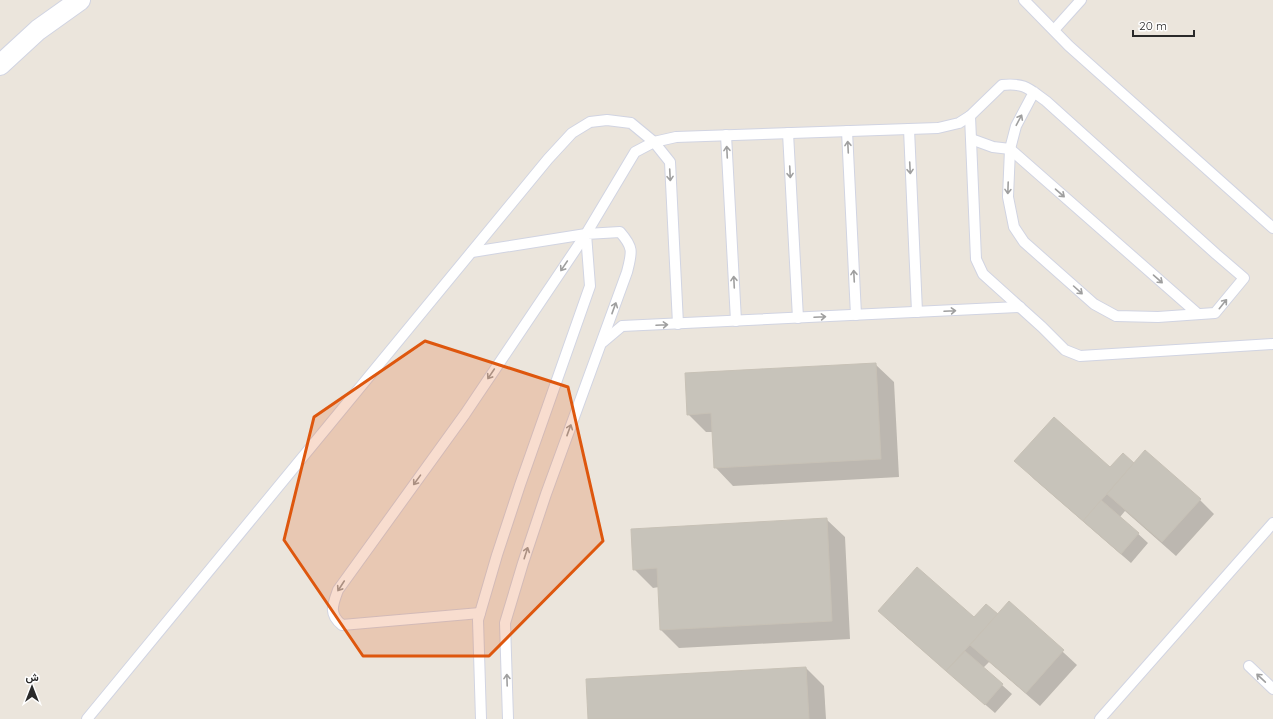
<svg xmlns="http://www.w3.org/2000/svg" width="1273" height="719" font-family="Quicksand,Vazirmatn,sans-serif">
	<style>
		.shadow { fill: #0003 }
		.building { fill: #c7c3ba; stroke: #c7c1b6 }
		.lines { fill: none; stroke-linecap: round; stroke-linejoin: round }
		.lane-casing { stroke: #d1d4e2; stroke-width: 12 }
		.street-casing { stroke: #d1d4e2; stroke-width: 22 }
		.lane { stroke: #fff; stroke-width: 10 }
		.street { stroke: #fff; stroke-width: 20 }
		.oneway { stroke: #9f9f9f }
		.marked { fill: #de570e; fill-opacity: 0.2; stroke: #de570e; stroke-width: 3; stroke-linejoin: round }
	</style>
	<rect width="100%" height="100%" fill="#ebe5dc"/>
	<!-- shadow -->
	<g class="shadow">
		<polygon points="875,364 894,382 899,477 733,486 715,467 713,432 706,432 688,414"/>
		<polygon points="1016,460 1111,468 1134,464 1200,500 1214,514 1176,556 1125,511 1120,517 1148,543 1131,563 1034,479"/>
		<polygon points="826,519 845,537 850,639 679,648 661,630 659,587 653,588 634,569"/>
		<polygon points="1009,602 1077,665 1040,706 989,662 983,668 1012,694 995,713 898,629 880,611 974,619 998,615"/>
		<polygon points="806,668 824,686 826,719 589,719"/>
	</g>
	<!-- building -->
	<g class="building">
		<polygon points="876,363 881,459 714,468 711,413 687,415 685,373"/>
		<polygon points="1054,417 1110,467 1123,453 1134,463 1083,521 1014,461"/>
		<polygon points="1145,450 1201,499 1162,542 1107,494"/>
		<polygon points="1101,500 1139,533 1121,554 1083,521"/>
		<polygon points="827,518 832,621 660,630 657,568 633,570 631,529"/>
		<polygon points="917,567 974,617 986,604 998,614 946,671 878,611"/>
		<polygon points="1009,601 1064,650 1026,693 970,645"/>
		<polygon points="965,651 1003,684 985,705 946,671"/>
		<polygon points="806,667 809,719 588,719 586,679"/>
	</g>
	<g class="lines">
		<!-- lane casing -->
		<g class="lane-casing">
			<g id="lane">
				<polyline points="1024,0 1069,46 1273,228"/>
				<polyline points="1054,30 1081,0"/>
				<polyline points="970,116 976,259 983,274 1042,327 1065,350 1080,356 1273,344"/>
				<polyline points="909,129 917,312"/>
				<polyline points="847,131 856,315"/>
				<polyline points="788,133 798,318"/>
				<polyline points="726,135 736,321"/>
				<polyline points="971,139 993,147 1010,149 1198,314"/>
				<polyline points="472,252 586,234"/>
				<polyline points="603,342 622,326 1020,307"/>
				<path d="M 480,613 L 342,625 C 328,614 333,604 338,590 L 465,414 L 586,234 L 635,152 L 654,142 L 676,137 L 938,128 L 959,123 L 970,116 L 1002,85 C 1025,83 1028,88 1046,101 L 1216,254 L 1244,278 L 1215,313 L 1158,317 L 1116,316 L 1094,304 L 1024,242 L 1014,227 L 1008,197 L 1010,149 L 1016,126 L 1034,92"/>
				<polyline points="1249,666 1273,689"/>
				<polyline points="87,719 548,159 572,133 590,122 607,120 631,123 654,142 670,162 678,324"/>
				<path d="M 481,719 L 478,620 L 497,555 L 520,485 L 590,286 L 586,234 L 620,232 C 634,248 632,252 627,272 L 546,494 L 523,563 L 505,623 L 508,719"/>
				<polyline points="1100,719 1273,523"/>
			</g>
		</g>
		<!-- street casing -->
		<g class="street-casing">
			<polyline id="street" points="0,65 38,30 80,0"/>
		</g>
		<!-- lane -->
		<use href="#lane" class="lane"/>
		<!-- street -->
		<use href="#street" class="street"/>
	</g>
	<!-- one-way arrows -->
	<defs><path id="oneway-shaft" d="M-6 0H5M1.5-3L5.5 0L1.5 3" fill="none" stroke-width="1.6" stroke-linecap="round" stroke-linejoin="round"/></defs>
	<g class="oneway">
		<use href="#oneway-shaft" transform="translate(1019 120) rotate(-62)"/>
		<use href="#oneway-shaft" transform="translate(848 147) rotate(-93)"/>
		<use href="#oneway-shaft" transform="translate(727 152) rotate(-93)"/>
		<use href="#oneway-shaft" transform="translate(910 168) rotate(87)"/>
		<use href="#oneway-shaft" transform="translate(790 172) rotate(87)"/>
		<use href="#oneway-shaft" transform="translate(670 175) rotate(87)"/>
		<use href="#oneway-shaft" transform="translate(1008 188) rotate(92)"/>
		<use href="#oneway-shaft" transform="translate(1060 193) rotate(41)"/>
		<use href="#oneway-shaft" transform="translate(564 266) rotate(124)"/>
		<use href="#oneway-shaft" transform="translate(854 276) rotate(-93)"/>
		<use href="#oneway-shaft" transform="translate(1158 279) rotate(41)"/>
		<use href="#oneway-shaft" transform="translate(734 282) rotate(-93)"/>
		<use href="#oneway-shaft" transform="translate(1078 290) rotate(42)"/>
		<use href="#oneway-shaft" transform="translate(1223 304) rotate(-51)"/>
		<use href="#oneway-shaft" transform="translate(614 308) rotate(-70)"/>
		<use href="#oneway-shaft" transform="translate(950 311) rotate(-3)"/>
		<use href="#oneway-shaft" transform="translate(820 317) rotate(-3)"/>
		<use href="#oneway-shaft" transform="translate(662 325) rotate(-3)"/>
		<use href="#oneway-shaft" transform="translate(491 374) rotate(124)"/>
		<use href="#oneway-shaft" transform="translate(569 430) rotate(-70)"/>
		<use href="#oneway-shaft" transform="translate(417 480) rotate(126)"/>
		<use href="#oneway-shaft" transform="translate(526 553) rotate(-72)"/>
		<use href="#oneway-shaft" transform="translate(341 586) rotate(123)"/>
		<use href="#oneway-shaft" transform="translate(1261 678) rotate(-137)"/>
		<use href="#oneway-shaft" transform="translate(507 680) rotate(-92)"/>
	</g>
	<!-- marked area -->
	<path class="marked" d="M 425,341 L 568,387 L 603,541 L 489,656 L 363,656 L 284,540 L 314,417 Z"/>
	<!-- north arrow -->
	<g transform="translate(32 687)" stroke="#ffffff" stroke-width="3" paint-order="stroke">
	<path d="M0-3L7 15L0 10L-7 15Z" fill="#2a2a2a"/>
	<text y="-6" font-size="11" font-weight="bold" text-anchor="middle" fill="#2a2a2a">ش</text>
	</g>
	<!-- scale -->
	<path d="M1133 30v6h61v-6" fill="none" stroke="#2a2a2a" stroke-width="2"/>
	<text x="1139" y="30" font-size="12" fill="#2a2a2a" stroke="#ffffff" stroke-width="3" paint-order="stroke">20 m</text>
</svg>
